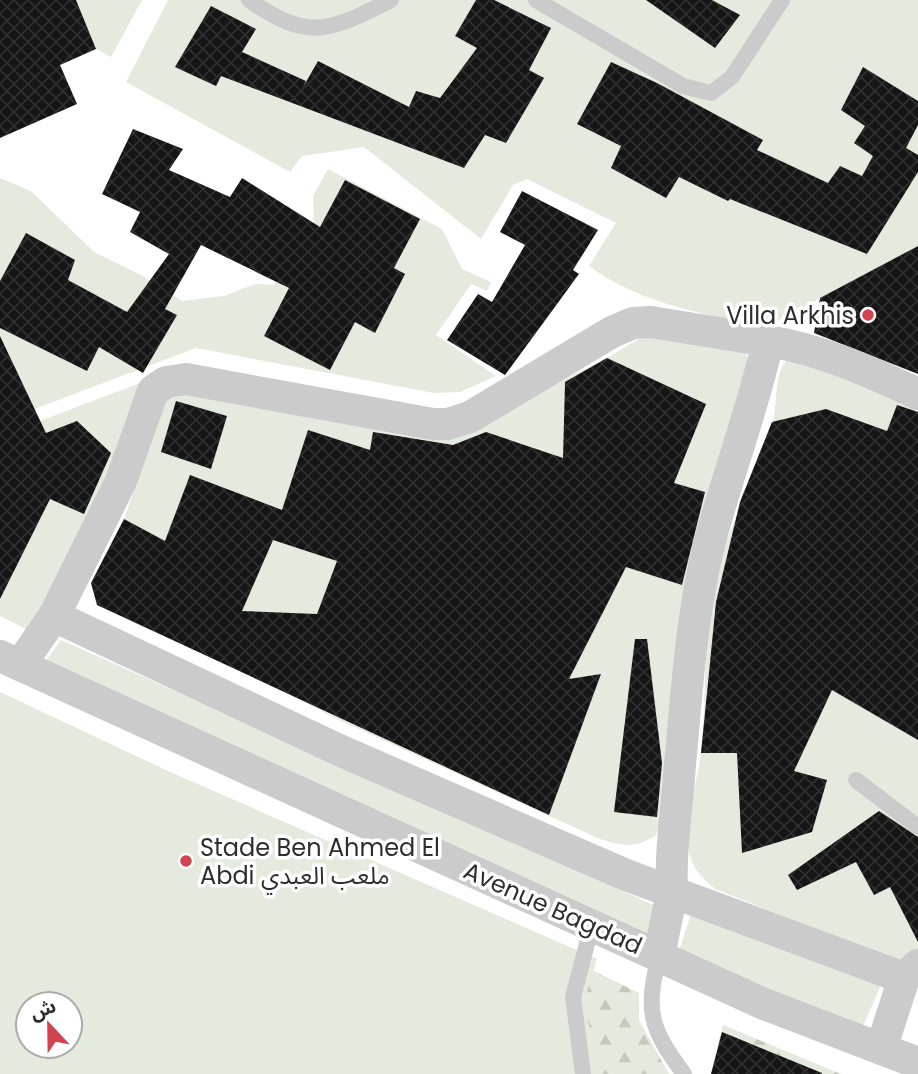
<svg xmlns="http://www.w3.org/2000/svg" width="918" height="1074" font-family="Poppins,'Noto Sans Arabic',sans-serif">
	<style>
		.forest { fill: url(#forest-firs) }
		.green { fill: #e4eadd; fill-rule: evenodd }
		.building { fill: url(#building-cross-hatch); fill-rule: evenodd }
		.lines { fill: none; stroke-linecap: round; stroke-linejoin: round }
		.service { stroke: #cbcbcb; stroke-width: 16 }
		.minor { stroke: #cbcbcb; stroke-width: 32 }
		.poi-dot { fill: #d34251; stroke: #fff; stroke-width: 2.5 }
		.labels { text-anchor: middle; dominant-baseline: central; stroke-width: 7; stroke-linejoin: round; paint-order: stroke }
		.poi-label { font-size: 24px; fill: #2e2e2e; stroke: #fff; text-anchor: end }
		.street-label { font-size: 24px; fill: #2e2e2e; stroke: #fff }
	</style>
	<defs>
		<pattern id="forest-firs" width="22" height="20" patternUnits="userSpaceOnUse" patternTransform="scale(1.75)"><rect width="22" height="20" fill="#e4eadd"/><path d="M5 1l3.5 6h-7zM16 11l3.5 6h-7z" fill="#c4c9be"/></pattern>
		<pattern id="building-cross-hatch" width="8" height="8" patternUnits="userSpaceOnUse" patternTransform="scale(1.75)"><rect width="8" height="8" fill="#151515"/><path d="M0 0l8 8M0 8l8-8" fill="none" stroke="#2f2f2f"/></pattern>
	</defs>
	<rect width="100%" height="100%" fill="#fff"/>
	<!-- forest -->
	<g class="forest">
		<polygon points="592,970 639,993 639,1020 669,1074 599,1074 583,1002"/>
		<polygon points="723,1025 841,1074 711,1074"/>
	</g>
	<!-- green -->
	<g class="green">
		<polygon points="76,0 142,0 111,57 96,49"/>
		<path d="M 168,0 L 918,0 L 918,246 L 764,328 C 704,313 640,304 589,266 L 616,223 L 527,179 L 513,185 L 481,239 L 364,147 L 302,156 L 290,172 L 126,82 Z"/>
		<polygon points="328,169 442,229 462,269 491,282 487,291 471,284 436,335 496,376 460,392 434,393 196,348 0,422 24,388 0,336 0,178 31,191 94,252 143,276 182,301 224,296 255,284 274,285 314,223 313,196"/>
		<path d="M 647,334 L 745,350 L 749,363 L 661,817 L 656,835 C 636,849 622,846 600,839 L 339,720 L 236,667 L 97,605 L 91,583 L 124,519 L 166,401 L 175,394 L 185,391 L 447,437 L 607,358 Z"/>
		<path d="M 790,357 L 803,357 L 918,411 L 918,952 L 904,964 L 715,889 C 704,879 694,871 690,856 C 681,821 698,785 701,751 C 707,697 703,622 717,571 C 731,520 758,473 773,422 C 778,402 773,370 790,357 Z"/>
		<polygon points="151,379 116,474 44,608 26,629 0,616 0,436"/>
		<polygon points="61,640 656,906 648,939 43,665"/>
		<path d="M 0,692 L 168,771 L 597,959 L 584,1002 L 599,1074 L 0,1074 ZM 28,1004 L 70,1004 L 70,1046 L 28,1046 Z"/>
		<polygon points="694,905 885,976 860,1033 677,957"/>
	</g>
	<!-- building -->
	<g class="building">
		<polygon points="0,0 76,0 96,49 60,65 77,104 0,138"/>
		<polygon points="476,0 494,0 551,28 529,70 544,78 506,143 485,135 464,168 221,76 216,86 175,67 211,6 256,29 242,52 306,81 302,89 318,61 409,107 416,91 440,98 477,48 455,36"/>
		<polygon points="646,0 712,0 740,15 715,48"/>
		<polygon points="611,62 657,83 763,140 757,150 828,183 840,166 862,176 873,156 854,143 865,126 841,110 863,67 918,101 918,125 906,148 918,155 918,172 867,254 730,199 728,201 679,177 666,198 611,168 621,146 577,124"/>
		<polygon points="133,129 183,149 169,170 230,197 242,178 320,227 345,180 420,219 394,268 405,274 375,333 355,322 330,370 264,336 289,288 201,245 165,309 177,315 143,373 99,347 87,371 0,328 0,281 26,233 75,260 68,280 127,312 169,254 130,232 140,212 102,194"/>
		<polygon points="522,191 598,230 573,270 579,274 505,375 447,340 478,294 492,302 525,245 500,232"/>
		<polygon points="918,246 918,374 814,333 820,298"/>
		<polygon points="0,336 46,433 77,421 111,453 84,514 50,499 0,599"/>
		<path d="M 607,358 L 706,404 L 674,483 L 705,492 L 682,585 L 626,567 L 569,679 L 601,674 L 549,815 L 97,605 L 91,583 L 124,519 L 165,541 L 190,475 L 282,510 L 308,430 L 370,450 L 373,432 L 453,445 L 486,432 L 563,458 L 565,382 ZM 273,540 L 337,561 L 317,614 L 242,611 Z"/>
		<polygon points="176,401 227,416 211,469 161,452"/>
		<polygon points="897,405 918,412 918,740 832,690 794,771 827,780 812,832 742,853 737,753 701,753 716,602 740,502 772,422 826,409 887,431"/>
		<polygon points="635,639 647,639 662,763 657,817 614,812"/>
		<polygon points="879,811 918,837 918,942 890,887 874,895 856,862 797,890 788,875"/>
		<polygon points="722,1032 822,1073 822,1074 711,1074"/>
	</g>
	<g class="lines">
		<!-- service -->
		<g class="service">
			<path d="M 249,0 C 309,42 330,31 391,0"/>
			<polyline points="536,0 683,86 711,93 732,77 782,0"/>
			<polyline points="856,780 918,827"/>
			<path d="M 659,956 C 645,1012 650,1028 684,1074"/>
			<polyline points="583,1074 573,997 592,925"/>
		</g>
		<!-- minor -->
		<g class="minor">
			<path d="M 768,341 L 651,322 L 633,323 L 612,332 L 470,417 L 448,424 L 433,424 L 186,379 L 166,382 L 153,391 L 121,481 L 54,616 L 339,750 L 626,875 L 672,892 C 670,850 677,807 680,765 C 687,691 691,617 709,545 C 727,476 753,410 768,341 C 822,350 869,371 918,394"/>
			<polyline points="0,656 764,1004 918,1063"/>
			<polyline points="20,665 54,616"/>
			<polyline points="659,956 672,892 904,978"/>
			<polyline points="881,1049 904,978 918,965"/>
		</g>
	</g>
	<!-- markers -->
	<g class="poi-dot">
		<circle cx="868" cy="315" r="7"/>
		<circle cx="186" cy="861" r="7"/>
	</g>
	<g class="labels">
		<!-- poi labels -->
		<g class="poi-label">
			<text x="854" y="315">Villa Arkhis</text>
			<text x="200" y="847" text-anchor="start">Stade Ben Ahmed El<tspan x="200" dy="28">Abdi ملعب العبدي</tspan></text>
		</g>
		<!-- street labels -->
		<g class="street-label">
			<text transform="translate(553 908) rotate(24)">Avenue Bagdad</text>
		</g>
	</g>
	<!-- north arrow -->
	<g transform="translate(49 1025) rotate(338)"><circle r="33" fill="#ffffff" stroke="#ababab" stroke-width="2"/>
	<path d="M0-5L12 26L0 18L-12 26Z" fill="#d34251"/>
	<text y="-10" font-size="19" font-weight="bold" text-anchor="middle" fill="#2e2e2e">ش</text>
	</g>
</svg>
